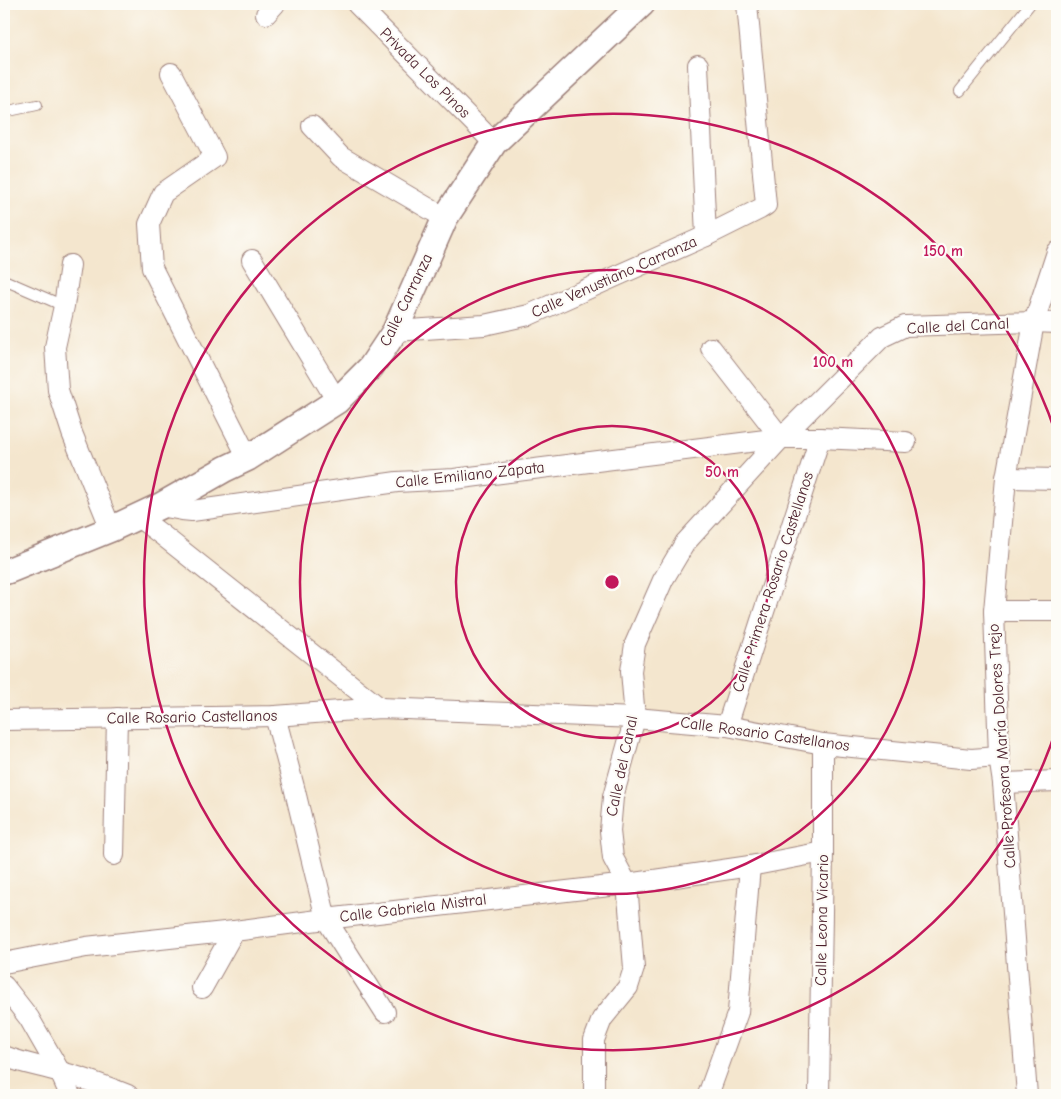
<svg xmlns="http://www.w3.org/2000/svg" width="1061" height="1099" font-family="'Comic Neue',sans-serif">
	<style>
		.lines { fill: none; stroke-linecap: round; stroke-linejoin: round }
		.service-casing { stroke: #9f827c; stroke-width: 12 }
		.minor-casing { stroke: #9f827c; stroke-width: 22 }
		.tertiary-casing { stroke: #9f827c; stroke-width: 28 }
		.service { stroke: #fff; stroke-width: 10 }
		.minor { stroke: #fff; stroke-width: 20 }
		.tertiary { stroke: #fff; stroke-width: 25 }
		.ring { fill: none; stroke: #c2185b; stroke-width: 2.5 }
		.labels { text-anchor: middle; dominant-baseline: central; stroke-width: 4.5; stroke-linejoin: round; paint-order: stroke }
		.street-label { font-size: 16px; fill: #4a1f2b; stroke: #fdfcf7 }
		.centre { fill: #c2185b; stroke: #fdfcf7; stroke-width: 2.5 }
		.ring-label { font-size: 15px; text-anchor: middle; font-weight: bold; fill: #c2185b; stroke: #fdfcf7; stroke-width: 4.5; stroke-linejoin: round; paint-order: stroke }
	</style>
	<rect width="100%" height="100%" fill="#fdfcf7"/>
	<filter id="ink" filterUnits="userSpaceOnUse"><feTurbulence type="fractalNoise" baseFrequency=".02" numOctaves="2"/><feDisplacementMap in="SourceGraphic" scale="10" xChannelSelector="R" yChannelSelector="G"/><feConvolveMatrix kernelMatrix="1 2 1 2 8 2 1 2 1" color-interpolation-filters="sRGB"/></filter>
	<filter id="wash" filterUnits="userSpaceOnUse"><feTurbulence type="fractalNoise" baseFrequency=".0096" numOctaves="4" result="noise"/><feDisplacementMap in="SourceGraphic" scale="20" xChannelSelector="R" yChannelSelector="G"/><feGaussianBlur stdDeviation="1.12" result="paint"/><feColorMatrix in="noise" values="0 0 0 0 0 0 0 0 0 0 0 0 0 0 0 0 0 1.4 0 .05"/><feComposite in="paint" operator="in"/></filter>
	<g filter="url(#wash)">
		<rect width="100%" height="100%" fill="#f4e6ce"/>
	</g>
	<g filter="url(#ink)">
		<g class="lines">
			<!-- service casing -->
			<g class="service-casing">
				<g id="service">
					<polyline points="960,91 1030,4"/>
					<polyline points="4,112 37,105"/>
					<polyline points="4,280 64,306"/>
				</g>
			</g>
			<!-- minor casing -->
			<g class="minor-casing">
				<g id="minor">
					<polyline points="357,4 494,143"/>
					<polyline points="266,14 275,4"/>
					<polyline points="698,65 706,236"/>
					<polyline points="171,73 215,157 163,193 149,224 152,268 248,458"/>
					<polyline points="312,126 341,157 445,218"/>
					<polyline points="252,260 337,401"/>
					<polyline points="70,265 64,306 55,347 58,390 72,433 111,529"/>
					<polyline points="395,331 484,325 529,315 706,236 760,209 766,205 747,4"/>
					<polyline points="711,348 781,438"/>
					<polyline points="1006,478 1057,479"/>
					<polyline points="160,506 182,510 192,511 397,482 454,479 781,438 820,438 906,442"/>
					<polyline points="137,516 162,535 380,708"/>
					<polyline points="994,611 1057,611"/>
					<polyline points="275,716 294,787 326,919 385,1012"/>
					<polyline points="4,720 275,716 380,708 635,718 727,726 823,744 971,759 999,757"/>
					<polyline points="727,726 820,438"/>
					<polyline points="1003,783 1057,781"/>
					<polyline points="114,855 117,718"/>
					<polyline points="4,963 86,947 234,931 326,919 627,884 750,866 823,852"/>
					<polyline points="4,986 29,1018 60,1072 70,1095"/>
					<polyline points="202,988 234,931"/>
					<path d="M 4,1056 C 21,1063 39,1066 57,1071 C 81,1077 105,1086 128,1095"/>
					<polyline points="594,1095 594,1040 602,1019 628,987 634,968 627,884 613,858 610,831 613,797 635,718 631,671 635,644 663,580 685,543 781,438 882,337 905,326 1034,322 1057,323"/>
					<polyline points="708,1095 738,1012 750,866"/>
					<polyline points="819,1095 823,852 823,744"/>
					<polyline points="1027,1095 1003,783 999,757 994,611 1006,478 1034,322 1057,252"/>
				</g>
			</g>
			<!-- tertiary casing -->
			<g class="tertiary-casing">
				<polyline id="tertiary" points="4,572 10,570 111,529 160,506 225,469 248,458 337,401 371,367 395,331 445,218 494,143 642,4"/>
			</g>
			<!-- service -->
			<use href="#service" class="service"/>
			<!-- minor -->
			<use href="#minor" class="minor"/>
			<!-- tertiary -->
			<use href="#tertiary" class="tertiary"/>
		</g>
	</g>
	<!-- distance rings -->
	<g class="ring">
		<circle cx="612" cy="582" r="156"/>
		<circle cx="612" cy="582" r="312"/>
		<path d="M1057 727A468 468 0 1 1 1057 437"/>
	</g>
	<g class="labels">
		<!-- street labels -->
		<g class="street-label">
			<text transform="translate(425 73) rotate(45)">Privada Los Pinos</text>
			<text transform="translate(614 277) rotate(-24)">Calle Venustiano Carranza</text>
			<text transform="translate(406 300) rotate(-64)">Calle Carranza</text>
			<text transform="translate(958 326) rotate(-3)">Calle del Canal</text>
			<text transform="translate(470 475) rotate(-6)">Calle Emiliano Zapata</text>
			<text transform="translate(773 582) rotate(-72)">Calle Primera Rosario Castellanos</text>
			<text transform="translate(192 717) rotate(-1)">Calle Rosario Castellanos</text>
			<text transform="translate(765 734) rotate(8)">Calle Rosario Castellanos</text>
			<text transform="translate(1002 746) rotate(-94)">Calle Profesora María Dolores Trejo</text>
			<text transform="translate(622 766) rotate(-78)">Calle del Canal</text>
			<text transform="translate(413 908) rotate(-7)">Calle Gabriela Mistral</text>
			<text transform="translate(822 920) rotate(-89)">Calle Leona Vicario</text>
		</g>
	</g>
	<circle cx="612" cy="582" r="8" class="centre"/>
	<g class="ring-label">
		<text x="943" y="256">150 m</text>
		<text x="833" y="367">100 m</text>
		<text x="722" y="477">50 m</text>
	</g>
	<!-- margin -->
	<rect width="1061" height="1099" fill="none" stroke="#fdfcf7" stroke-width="20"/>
</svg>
